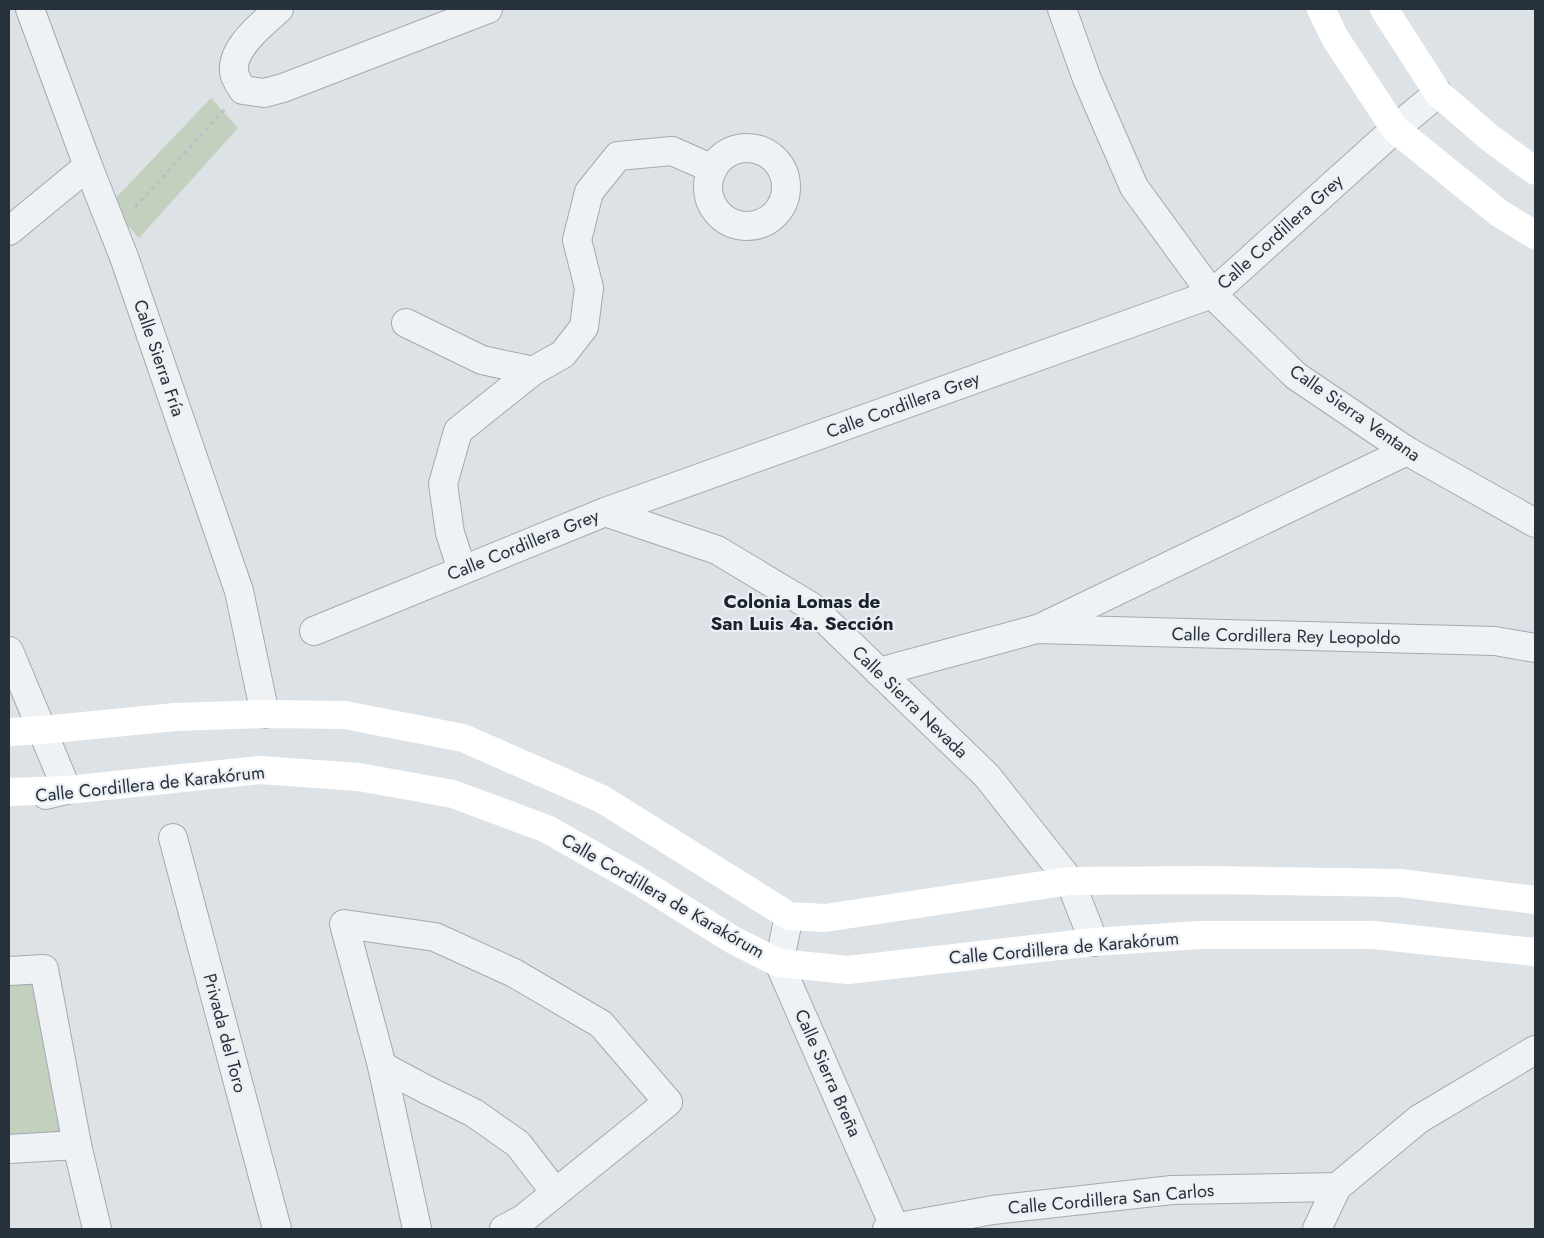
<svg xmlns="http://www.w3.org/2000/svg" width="1544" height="1238" font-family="Jost,sans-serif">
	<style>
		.green { fill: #c4d0be }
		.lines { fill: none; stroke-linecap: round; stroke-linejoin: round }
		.street-casing { stroke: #a3a9b0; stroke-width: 30 }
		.path { stroke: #bbc0c5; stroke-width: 3; stroke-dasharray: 4 4; stroke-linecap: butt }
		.street { stroke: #eff2f5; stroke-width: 28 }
		.secondary { stroke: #fff; stroke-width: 28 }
		.labels { text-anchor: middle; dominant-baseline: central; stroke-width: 4.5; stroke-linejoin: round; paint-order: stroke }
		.street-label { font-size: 18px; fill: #27313c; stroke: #ecf0f4 }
		.neighbourhood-label { font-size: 19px; font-weight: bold; fill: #19222d; stroke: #ecf0f4 }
	</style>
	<rect width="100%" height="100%" fill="#dde2e6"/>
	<!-- green -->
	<g class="green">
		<polygon points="211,98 238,128 139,238 109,205"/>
		<polygon points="41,979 65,1131 9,1138 9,981"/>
	</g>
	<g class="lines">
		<!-- street casing -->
		<g class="street-casing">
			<g id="street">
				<polyline points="30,9 88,166 124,257 239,591 265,714"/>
				<path d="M 279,9 C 263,23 227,51 235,76 C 237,81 240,86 243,90 L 264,93 L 283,88 L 488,9"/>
				<polyline points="1062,9 1087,79 1134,187 1212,294 1296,376 1407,451 1535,523"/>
				<circle cx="747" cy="187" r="39"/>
				<polyline points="9,231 88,166"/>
				<polyline points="406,323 482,360 533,371"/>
				<polyline points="605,512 717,550 812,607 987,776 1070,881 1094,942"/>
				<polyline points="462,570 450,533 443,484 458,431 533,371 563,354 584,327 589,288 577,240 589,192 618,156 672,151 713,169"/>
				<polyline points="1040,628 1407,451"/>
				<polyline points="314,631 605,512 1212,294 1395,129 1438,93"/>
				<polyline points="9,651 67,790 46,795"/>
				<polyline points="879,672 1037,629 1495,641 1535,648"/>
				<polyline points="173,838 277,1229"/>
				<polyline points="789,916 779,963 895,1228"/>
				<polyline points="9,971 44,969 77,1145 97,1229"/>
				<polyline points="382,1066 427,1090 474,1113 518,1144 555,1192"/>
				<polyline points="9,1149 77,1145"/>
				<polyline points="417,1229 382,1066 344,924 435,937 514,973 601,1024 668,1102 523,1219 504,1229"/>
				<polyline points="887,1229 993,1210 1172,1190 1337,1187"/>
				<polyline points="1317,1229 1337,1187 1419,1119 1535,1050"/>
			</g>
		</g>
		<!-- path -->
		<polyline class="path" points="135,207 225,109"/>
		<!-- street -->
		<use href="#street" class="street"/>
		<!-- secondary -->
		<g class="secondary">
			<polyline points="1321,9 1335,38 1395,129 1499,213 1535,235"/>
			<polyline points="1384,9 1438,93 1490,138 1535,171"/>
			<polyline points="9,732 43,730 175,717 265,714 345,715 463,738 602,799 789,916 825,918 1070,881 1205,880 1400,883 1535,900"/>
			<polyline points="9,792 67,790 260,770 359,777 453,794 547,829 637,880 733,940 779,963 848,970 1094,942 1199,935 1373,935 1535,952"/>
		</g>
	</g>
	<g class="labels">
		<!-- street labels -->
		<g class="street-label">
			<text transform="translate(1280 232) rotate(-42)">Calle Cordillera Grey</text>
			<text transform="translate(159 358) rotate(71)">Calle Sierra Fría</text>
			<text transform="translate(903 405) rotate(-20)">Calle Cordillera Grey</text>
			<text transform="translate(1355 413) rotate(35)">Calle Sierra Ventana</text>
			<text transform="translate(523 545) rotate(-22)">Calle Cordillera Grey</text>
			<text transform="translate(1286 636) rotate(1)">Calle Cordillera Rey Leopoldo</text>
			<text transform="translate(910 702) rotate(44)">Calle Sierra Nevada</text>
			<text transform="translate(150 784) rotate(-6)">Calle Cordillera de Karakórum</text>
			<text transform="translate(663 896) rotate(30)">Calle Cordillera de Karakórum</text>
			<text transform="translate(1064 948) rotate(-5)">Calle Cordillera de Karakórum</text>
			<text transform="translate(225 1033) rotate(75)">Privada del Toro</text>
			<text transform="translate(828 1073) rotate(66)">Calle Sierra Breña</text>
			<text transform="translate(1111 1199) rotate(-5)">Calle Cordillera San Carlos</text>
		</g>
		<!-- neighbourhood labels -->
		<g class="neighbourhood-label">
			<text x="802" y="601">Colonia Lomas de<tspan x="802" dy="22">San Luis 4a. Sección</tspan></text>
		</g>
	</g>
	<!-- border -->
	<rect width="1544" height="1238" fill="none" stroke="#27313c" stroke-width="20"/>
</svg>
